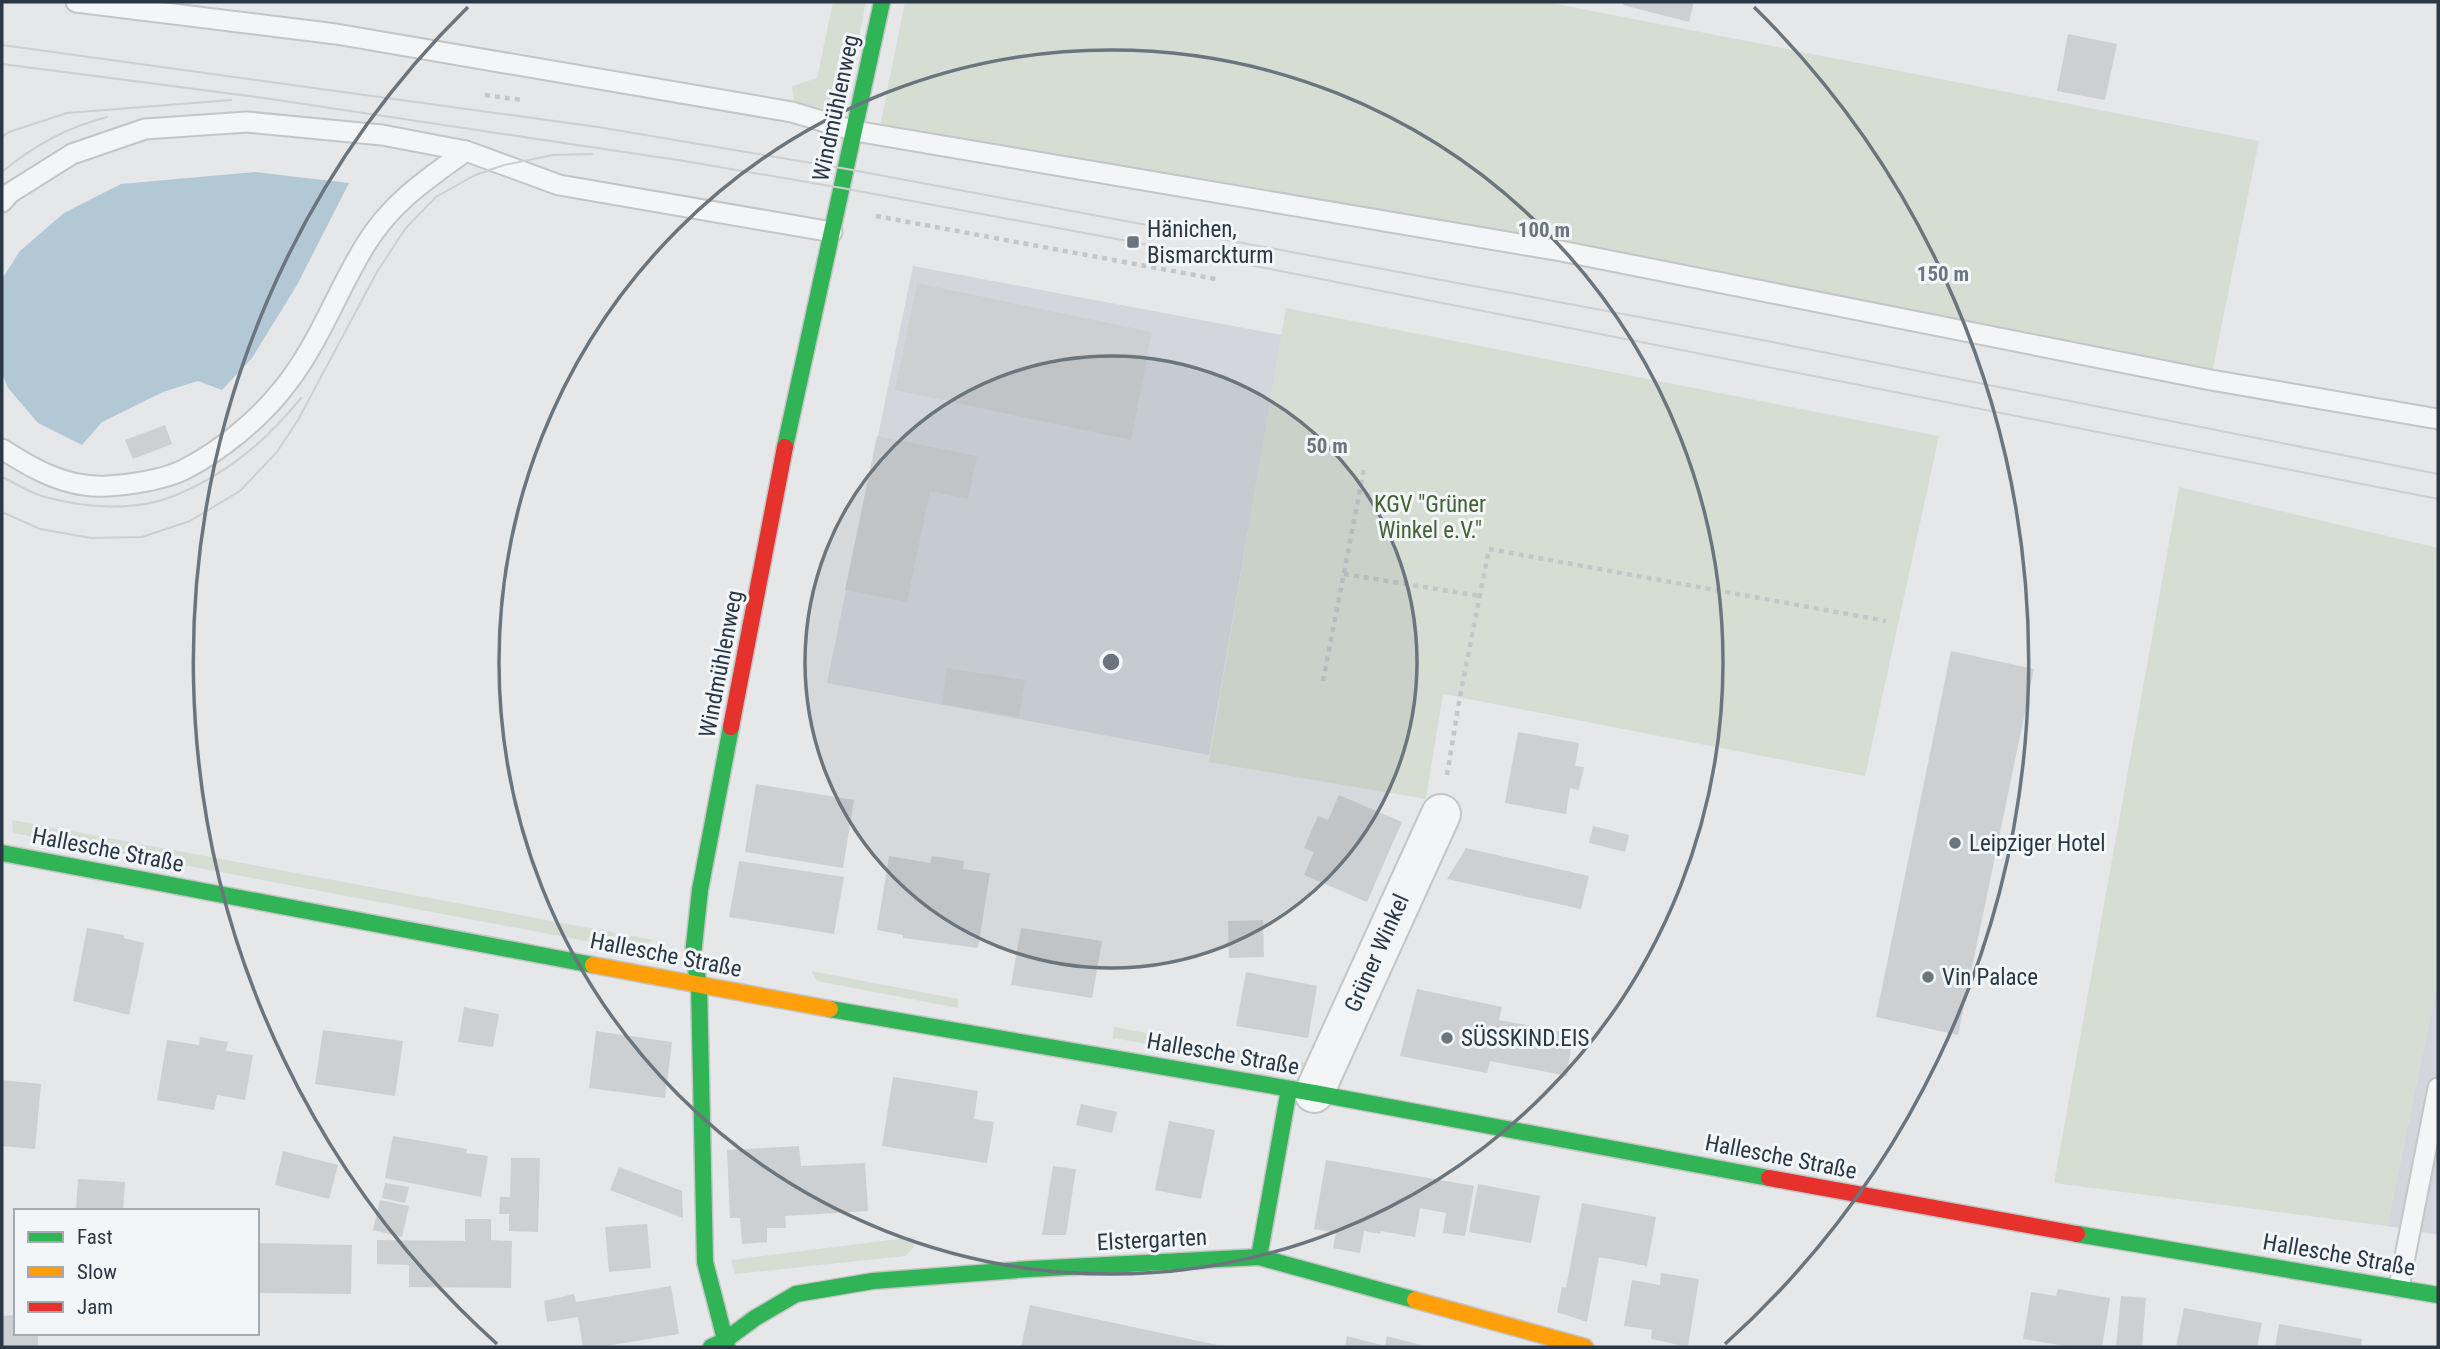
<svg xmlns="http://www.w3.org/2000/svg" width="2440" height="1349" font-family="'Roboto Condensed',sans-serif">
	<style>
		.built { fill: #d3d7dd }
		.green { fill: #d6ded4 }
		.water { fill: #b2c8d5 }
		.building { fill: #cdd0d2 }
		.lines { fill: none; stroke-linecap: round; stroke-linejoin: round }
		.lane-casing { stroke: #c3c5c7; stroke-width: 23 }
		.street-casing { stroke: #c3c5c7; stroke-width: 42 }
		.fast-casing { stroke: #c3c5c7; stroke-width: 19 }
		.slow-casing { stroke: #c3c5c7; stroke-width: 19 }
		.jam-casing { stroke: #c3c5c7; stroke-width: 19 }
		.path { stroke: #c3c7c9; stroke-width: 4.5; stroke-dasharray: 5 5; stroke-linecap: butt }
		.lane { stroke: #f4f5f6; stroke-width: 19 }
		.street { stroke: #f4f5f6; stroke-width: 38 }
		.fast { stroke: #30b455; stroke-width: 16 }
		.slow { stroke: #ff9f0a; stroke-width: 16 }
		.jam { stroke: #e5322d; stroke-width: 16 }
		.tram { stroke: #cdcfd1; stroke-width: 2 }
		.ring { fill: none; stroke: #6b757e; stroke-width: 3.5 }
		.poi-dot { fill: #6b757e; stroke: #f3f6f8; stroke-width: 2.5 }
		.labels { text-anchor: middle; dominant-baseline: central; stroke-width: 6; stroke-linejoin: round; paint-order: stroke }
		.street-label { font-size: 23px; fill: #2a3745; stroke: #f3f6f8 }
		.poi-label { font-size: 23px; fill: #2a3745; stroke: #f3f6f8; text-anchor: start }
		.park-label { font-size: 23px; fill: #446136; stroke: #f3f6f8 }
		.centre { fill: #6b757e; stroke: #f3f6f8; stroke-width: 3.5 }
		.ring-label { font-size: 21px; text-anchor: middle; font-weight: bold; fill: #6b757e; stroke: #f3f6f8; stroke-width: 6; stroke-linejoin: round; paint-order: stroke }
	</style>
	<rect width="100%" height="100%" fill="#e5e7e9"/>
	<!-- built -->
	<g class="built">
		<polygon points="913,266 1282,335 1209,755 827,683"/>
		<polygon points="2438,979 2438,1235 2387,1226"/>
	</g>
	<!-- green -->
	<g class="green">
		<polygon points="833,2 866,2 845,107 826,109 794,102 792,86 817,78"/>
		<polygon points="905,2 1546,2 2259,141 2212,373 880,127"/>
		<polygon points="1286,308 1939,436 1865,776 1443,694 1426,799 1209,762"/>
		<polygon points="2179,487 2438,548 2438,979 2387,1226 2054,1183"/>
		<polygon points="12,820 654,940 628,949 13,833"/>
		<polygon points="811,971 958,999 958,1008 817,981"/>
		<polygon points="1114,1027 1308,1063 1299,1068 1289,1069 1113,1038"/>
		<polygon points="914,1237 914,1247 905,1256 735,1274 731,1260"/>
	</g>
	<!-- water -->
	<polygon class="water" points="255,172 349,183 297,285 252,358 222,390 198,381 163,392 102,422 82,445 38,423 8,388 2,373 2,279 20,251 64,213 121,184"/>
	<!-- building -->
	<g class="building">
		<polygon points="1624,2 1694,2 1689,22 1623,5"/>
		<polygon points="2068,34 2117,44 2105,100 2057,91"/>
		<polygon points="917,283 1152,332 1131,440 895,390"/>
		<polygon points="165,425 172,444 133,459 125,440"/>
		<polygon points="877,436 977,456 968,499 930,491 907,602 845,590"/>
		<polygon points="1951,651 2034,669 1958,1035 1876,1017"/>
		<polygon points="947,668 1025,680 1019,717 942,704"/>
		<polygon points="1518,732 1579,743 1575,766 1584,767 1579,790 1570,788 1566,814 1505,803"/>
		<polygon points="756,784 854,800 843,868 745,852"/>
		<polygon points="1339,795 1402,822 1367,902 1304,875 1314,852 1304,848 1318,816 1328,820"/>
		<polygon points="1593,826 1629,835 1625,852 1589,843"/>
		<polygon points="1466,848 1589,876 1581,909 1447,879"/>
		<polygon points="889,856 930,863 932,856 964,861 963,869 990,873 978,948 903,938 903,935 877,930"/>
		<polygon points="739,861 844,877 834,934 729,917"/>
		<polygon points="1263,920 1264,957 1229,958 1228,921"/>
		<polygon points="87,928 124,935 124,938 144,943 129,1015 73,1001"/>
		<polygon points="1021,928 1102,941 1092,998 1011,985"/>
		<polygon points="1246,972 1317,986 1308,1038 1236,1026"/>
		<polygon points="1417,989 1502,1007 1499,1020 1573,1034 1567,1076 1490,1061 1487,1073 1400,1056"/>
		<polygon points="464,1007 499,1014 493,1047 458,1042"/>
		<polygon points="323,1030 403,1041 395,1096 315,1084"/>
		<polygon points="596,1031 672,1042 665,1098 589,1088"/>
		<polygon points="200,1037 228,1042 226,1051 253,1055 245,1100 217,1095 214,1110 157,1100 167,1040 199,1045"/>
		<polygon points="893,1077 978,1091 974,1119 994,1122 987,1163 882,1146"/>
		<polygon points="2,1080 41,1084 35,1149 2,1146"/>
		<polygon points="1081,1104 1117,1112 1112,1133 1076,1125"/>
		<polygon points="1169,1121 1215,1130 1201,1199 1155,1190"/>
		<polygon points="393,1136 467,1149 466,1153 488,1156 481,1197 385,1178"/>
		<polygon points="799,1146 801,1166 865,1163 868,1211 785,1216 786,1228 767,1228 767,1242 742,1244 740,1218 730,1218 727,1150"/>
		<polygon points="283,1151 338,1165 329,1199 275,1185"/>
		<polygon points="511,1158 540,1158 538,1232 509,1231 509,1214 499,1214 500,1197 510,1197"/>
		<polygon points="1326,1160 1474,1186 1465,1236 1443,1233 1446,1213 1420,1208 1415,1237 1381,1231 1380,1234 1364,1231 1360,1253 1333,1248 1336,1233 1314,1229"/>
		<polygon points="1053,1166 1076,1169 1066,1235 1042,1235"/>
		<polygon points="619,1167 682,1191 683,1218 610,1190"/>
		<polygon points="78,1179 125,1182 123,1211 76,1211"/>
		<polygon points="385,1183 409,1187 405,1203 382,1198"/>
		<polygon points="1478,1184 1540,1196 1531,1243 1469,1232"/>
		<polygon points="380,1200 409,1206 402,1237 373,1230"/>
		<polygon points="1582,1203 1656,1217 1647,1266 1599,1257 1587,1322 1557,1312 1562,1287 1566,1288"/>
		<polygon points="465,1219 491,1219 491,1240 512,1241 511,1288 409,1287 409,1265 377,1264 377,1240 465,1241"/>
		<polygon points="647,1224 651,1268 609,1272 605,1227"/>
		<polygon points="257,1243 352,1245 351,1294 257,1293"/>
		<polygon points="1661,1273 1699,1279 1688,1347 1651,1339 1652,1330 1624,1326 1632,1280 1660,1285"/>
		<polygon points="671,1286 679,1334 600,1347 583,1347 578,1317 547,1322 544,1301 574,1294 576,1302"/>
		<polygon points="2058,1289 2110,1298 2102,1347 2071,1347 2023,1339 2031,1292 2056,1296"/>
		<polygon points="2121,1296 2146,1298 2142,1347 2116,1347"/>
		<polygon points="1030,1305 1222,1346 1222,1347 1021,1347"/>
		<polygon points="2184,1308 2262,1323 2257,1347 2176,1347"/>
		<polygon points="16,1315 16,1333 38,1333 38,1347 2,1347 2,1316"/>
		<polygon points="2279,1324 2362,1339 2361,1347 2275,1347"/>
		<polygon points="1347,1336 1385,1346 1387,1336 1428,1347 1345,1347"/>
	</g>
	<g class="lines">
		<!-- lane casing -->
		<g class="lane-casing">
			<g id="lane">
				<polyline points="76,2 336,34 792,112 855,131 1561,251 2211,380 2438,419"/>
				<polyline points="2,202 10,193 72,154 145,129 247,122 382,135 466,151 559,185 832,232"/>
				<path d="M 2,449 C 27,465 54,481 84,485 C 110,489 164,481 187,468 C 220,451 258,420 281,391 C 318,347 336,292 366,244 C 392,202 427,179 466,151"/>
				<polyline points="2399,1287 2438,1088"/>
			</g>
		</g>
		<!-- street casing -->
		<g class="street-casing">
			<polyline id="street" points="1314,1093 1441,814"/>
		</g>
		<!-- fast casing -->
		<g class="fast-casing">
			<g id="fast">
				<polyline points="785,447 882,2"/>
				<polyline points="2,853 593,965"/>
				<polyline points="830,1009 1314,1093 1769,1178"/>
				<polyline points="2077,1234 2438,1295"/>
				<polyline points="1259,1257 1289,1089"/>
				<polyline points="711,1347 724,1341 755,1318 796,1294 873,1281 1030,1269 1259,1257 1415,1300"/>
				<polyline points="727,1347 705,1262 699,984 693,955 700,890 731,727"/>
			</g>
		</g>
		<!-- slow casing -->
		<g class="slow-casing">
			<g id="slow">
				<polyline points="593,965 830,1009"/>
				<polyline points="1415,1300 1585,1347"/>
			</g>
		</g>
		<!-- jam casing -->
		<g class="jam-casing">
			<g id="jam">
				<polyline points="731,727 785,447"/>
				<polyline points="1769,1178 2077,1234"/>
			</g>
		</g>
		<!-- path -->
		<g class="path">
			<polyline points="485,95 521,100"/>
			<polyline points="876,216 1216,279"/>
			<polyline points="1344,574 1480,596"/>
			<polyline points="1323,681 1364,469"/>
			<polyline points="1447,775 1460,696 1489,549 1886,621"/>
		</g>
		<!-- lane -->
		<use href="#lane" class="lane"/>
		<!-- street -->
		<use href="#street" class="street"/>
		<!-- fast -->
		<use href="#fast" class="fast"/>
		<!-- slow -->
		<use href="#slow" class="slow"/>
		<!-- jam -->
		<use href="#jam" class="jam"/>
		<!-- tram -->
		<g class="tram">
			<polyline points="2,45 598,127 847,169 1757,339 2438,474"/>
			<polyline points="2,64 257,97 684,161 842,188 1133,242 2438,499"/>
			<polyline points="2,137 9,132 67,113 231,100"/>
			<path d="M 2,172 C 33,146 68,127 107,117"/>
			<path d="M 2,477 C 16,483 30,493 45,497 C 86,508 136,512 176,495 C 225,475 268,439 301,398"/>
			<polyline points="2,512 40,529 91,538 142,537 190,521 240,491 277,452 298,420 377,272 405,229 436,197 475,175 504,165 553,155 592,154"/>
		</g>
	</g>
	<!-- distance rings -->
	<circle cx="1111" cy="662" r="306" fill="#6b757e" fill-opacity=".12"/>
	<g class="ring">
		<circle cx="1111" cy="662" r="306"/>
		<circle cx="1111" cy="662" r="612"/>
		<path d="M497 1344A918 918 0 0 1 468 7M1754 7A918 918 0 0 1 1725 1344"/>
	</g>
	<!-- markers -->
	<g class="poi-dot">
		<rect x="1126" y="235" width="14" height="14" rx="3.5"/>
		<circle cx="1955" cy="843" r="7"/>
		<circle cx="1928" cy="977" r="7"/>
		<circle cx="1447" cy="1038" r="7"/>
	</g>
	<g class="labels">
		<!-- street labels -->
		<g class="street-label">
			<text transform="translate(836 108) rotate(-78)">Windmühlenweg</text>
			<text transform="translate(721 664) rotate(-79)">Windmühlenweg</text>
			<text transform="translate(108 850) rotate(11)">Hallesche Straße</text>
			<text transform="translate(1377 953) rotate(-66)">Grüner Winkel</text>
			<text transform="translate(666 955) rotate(11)">Hallesche Straße</text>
			<text transform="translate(1223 1054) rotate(10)">Hallesche Straße</text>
			<text transform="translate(1781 1157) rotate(11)">Hallesche Straße</text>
			<text transform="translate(1152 1240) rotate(-3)">Elstergarten</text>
			<text transform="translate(2339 1255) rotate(10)">Hallesche Straße</text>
		</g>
		<!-- poi labels -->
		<g class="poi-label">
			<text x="1147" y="229">Hänichen,<tspan x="1147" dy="26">Bismarckturm</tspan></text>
			<text x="1969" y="843">Leipziger Hotel</text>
			<text x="1942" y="977">Vin Palace</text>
			<text x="1461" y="1038">SÜSSKIND.EIS</text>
		</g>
		<!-- park labels -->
		<g class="park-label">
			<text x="1430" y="504">KGV "Grüner<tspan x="1430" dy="26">Winkel e.V."</tspan></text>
		</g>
	</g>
	<circle cx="1111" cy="662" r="10" class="centre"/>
	<g class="ring-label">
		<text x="1544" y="237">100 m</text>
		<text x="1943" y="281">150 m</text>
		<text x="1327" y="453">50 m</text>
	</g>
	<!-- border -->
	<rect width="2440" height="1349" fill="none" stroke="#2a3745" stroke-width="7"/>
	<!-- legend -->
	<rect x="14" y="1209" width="245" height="126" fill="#f3f6f8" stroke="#a3aab0" stroke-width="2"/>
	<rect x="28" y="1232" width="35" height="10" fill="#30b455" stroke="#a3aab0" stroke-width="2"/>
	<text x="77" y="1244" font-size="21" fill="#2a3745">Fast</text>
	<rect x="28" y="1267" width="35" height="10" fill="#ff9f0a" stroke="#a3aab0" stroke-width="2"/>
	<text x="77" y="1279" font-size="21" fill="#2a3745">Slow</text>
	<rect x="28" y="1302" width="35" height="10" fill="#e5322d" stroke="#a3aab0" stroke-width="2"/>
	<text x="77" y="1314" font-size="21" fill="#2a3745">Jam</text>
</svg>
